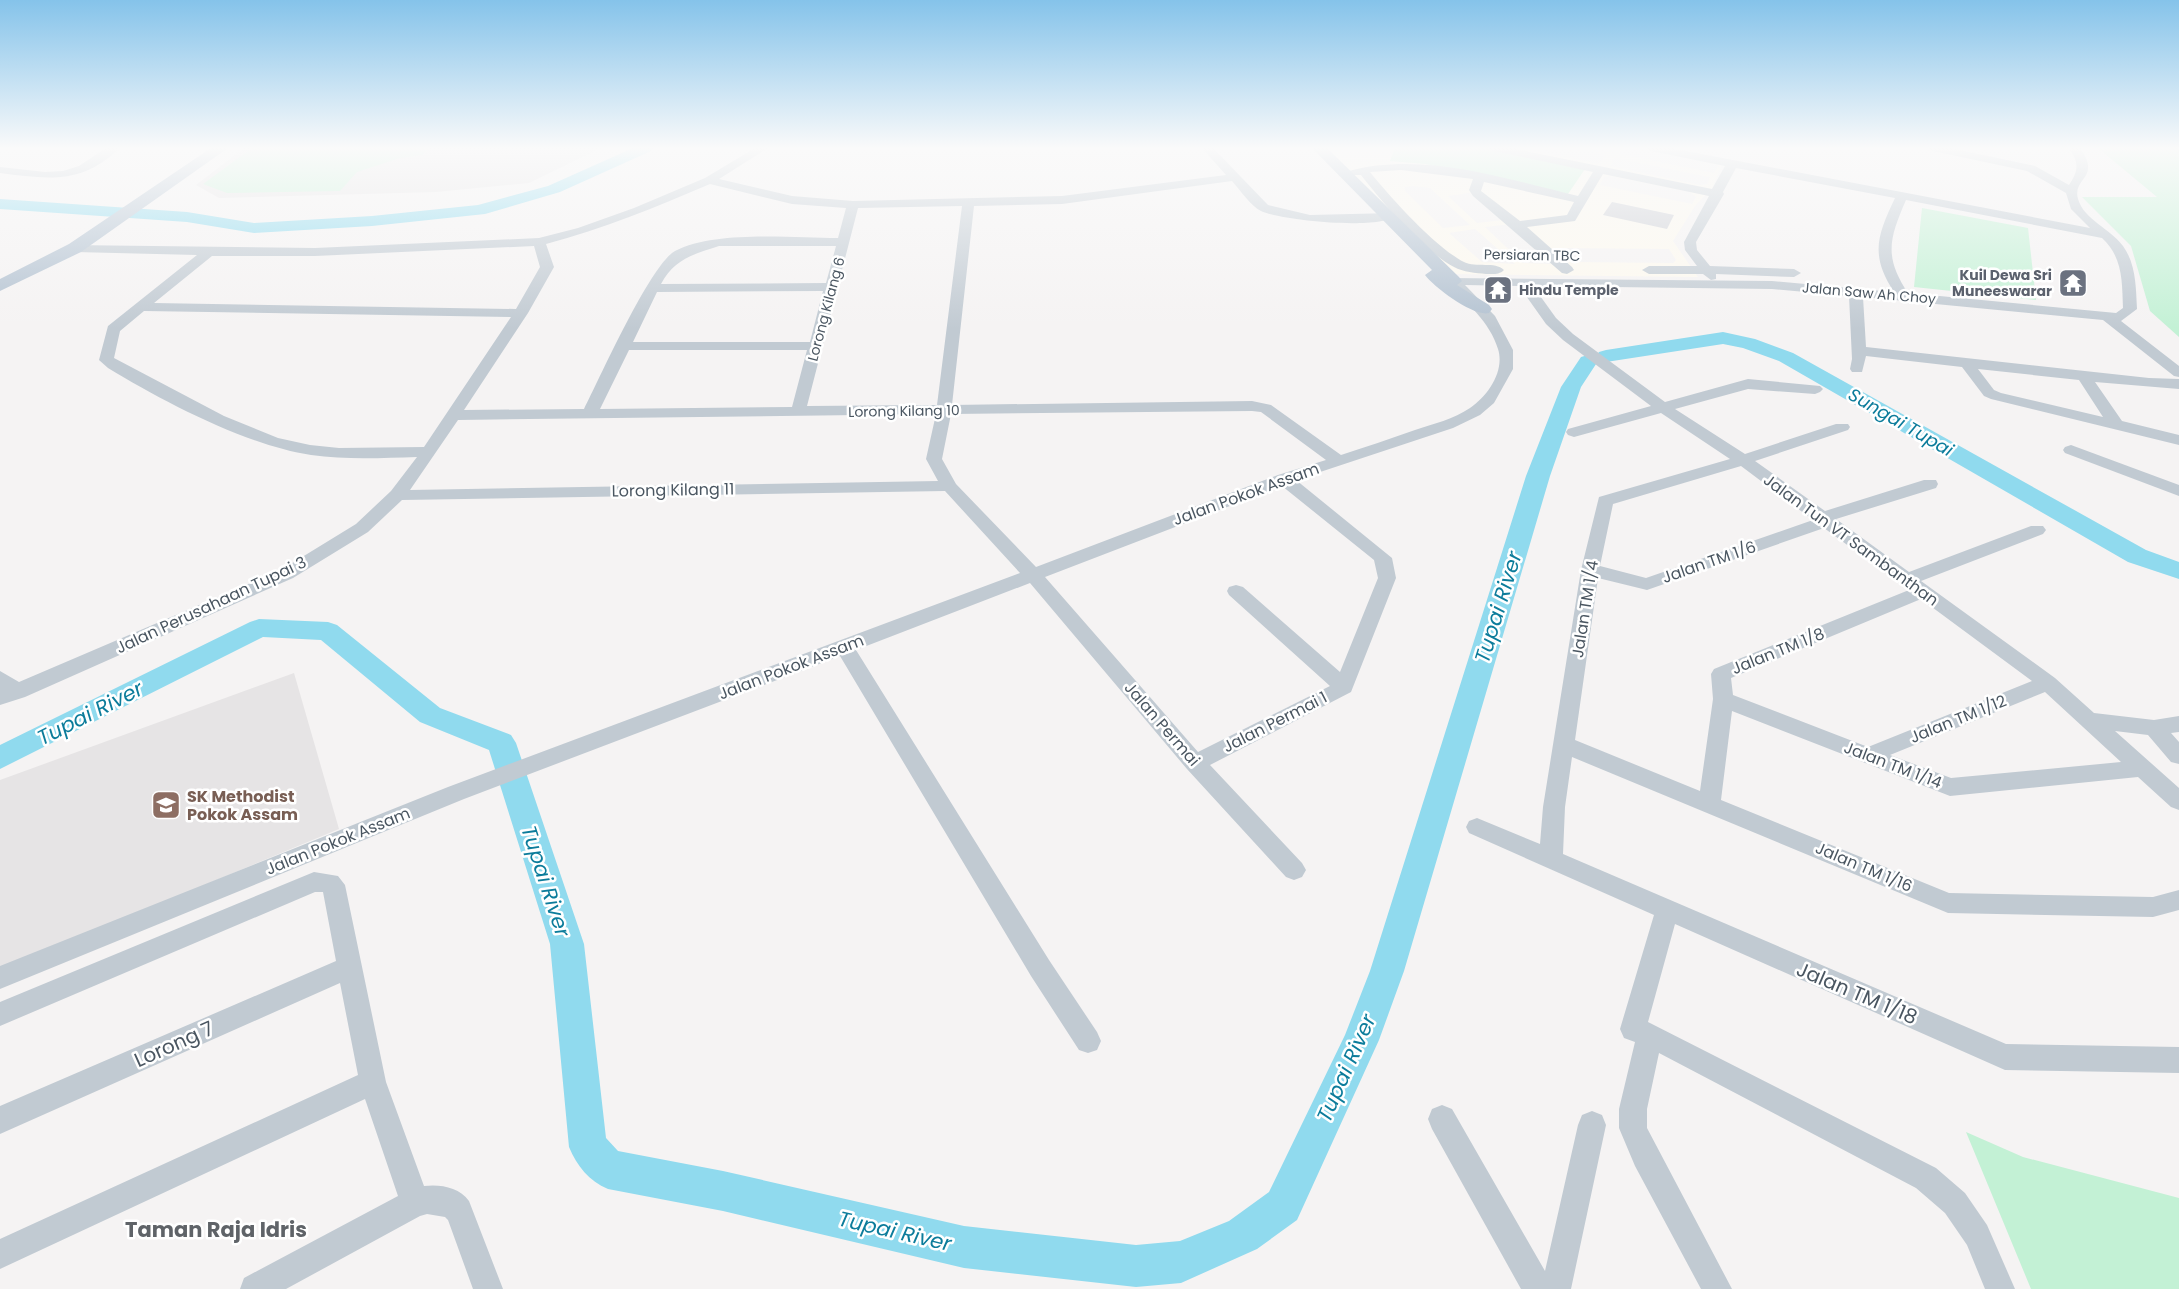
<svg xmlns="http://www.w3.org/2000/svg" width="2179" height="1289" font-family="Poppins,sans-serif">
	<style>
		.commercial { fill: #fdf9ef; fill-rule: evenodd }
		.education { fill: #e6e4e5 }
		.green { fill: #c3f1d5 }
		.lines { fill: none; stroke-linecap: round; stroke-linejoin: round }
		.river { fill: #90daee; fill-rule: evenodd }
		.building { fill: #cdcfd5 }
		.minor { fill: #c1cad2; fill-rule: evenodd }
		.major { fill: #b3c2d1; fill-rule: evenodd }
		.labels { text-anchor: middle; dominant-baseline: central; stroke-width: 5; stroke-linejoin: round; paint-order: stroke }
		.far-street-label { font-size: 14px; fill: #4a5661; stroke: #fff }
		.far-worship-label { font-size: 14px; font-weight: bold; fill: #5b616d; stroke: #fff; text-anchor: end }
		.street-label { font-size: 16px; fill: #4a5661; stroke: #fff }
		.education-label { font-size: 16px; font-weight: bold; fill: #785e54; stroke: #fff; text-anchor: start }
		.water-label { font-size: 18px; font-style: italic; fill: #0c7c9b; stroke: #fff }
		.near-street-label { font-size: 20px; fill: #4a5661; stroke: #fff }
		.near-water-label { font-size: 21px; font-style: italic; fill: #0c7c9b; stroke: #fff }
		.near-neighbourhood-label { font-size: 21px; font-weight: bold; fill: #5f6368; stroke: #fff }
	</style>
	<rect width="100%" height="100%" fill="#f5f3f3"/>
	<!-- commercial -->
	<path class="commercial" d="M 1325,148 L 1523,148 L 1599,164 L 1605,155 L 1572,148 L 1608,152 L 1611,148 L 1624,148 L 1621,154 L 1714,173 L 1718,166 L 1713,163 L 1639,148 L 1645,148 L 1723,163 L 1712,188 L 1695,206 L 1673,241 L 1698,277 L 1451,274 ZM 1615,158 L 1709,177 L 1710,177 L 1707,184 L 1700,185 L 1610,166 ZM 1611,176 L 1690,192 L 1696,197 L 1692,204 L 1600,185 L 1604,177 ZM 1413,186 L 1430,188 L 1470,225 L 1443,228 L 1405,191 L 1405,187 ZM 1469,193 L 1475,195 L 1503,220 L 1477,223 L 1448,196 ZM 1612,202 L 1673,215 L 1603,215 ZM 1512,224 L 1551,264 L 1523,263 L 1485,227 ZM 1475,229 L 1515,264 L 1482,262 L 1449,233 ZM 1552,248 L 1669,249 L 1676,260 L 1673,263 L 1573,262 L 1565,259 Z"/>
	<!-- education -->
	<g class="education">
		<polygon points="244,148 601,148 529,183 436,192 219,198 196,185"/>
		<polygon points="294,673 339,829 0,970 0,780"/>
	</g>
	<!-- green -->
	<g class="green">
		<polygon points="252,148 430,148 422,155 400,158 357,172 340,191 227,193 203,184"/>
		<polygon points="1395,148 1487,148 1585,169 1568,194 1425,164 1390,161"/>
		<polygon points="2098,148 2179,148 2179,337 2150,311 2131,246 2082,197 2157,197"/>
		<polygon points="1922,208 2028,228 2036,300 1914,287"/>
		<polygon points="1966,1132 2023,1157 2179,1198 2179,1289 2031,1289"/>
	</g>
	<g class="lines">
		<!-- river -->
		<g class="river">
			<polygon points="633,148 653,148 651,151 560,192 485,214 372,226 254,233 187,222 0,209 0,199 187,212 254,223 372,216 478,205 548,186"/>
			<polygon points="1723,332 1755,339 1793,353 2146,550 2179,562 2179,579 2128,562 1779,361 1743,348 1723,344 1606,362 1599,360 1596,356 1599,352 1606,350"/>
			<path d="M 1588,355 L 1595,357 L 1598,361 L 1581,387 L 1550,476 L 1404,971 L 1379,1040 L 1297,1220 L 1257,1249 L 1181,1283 L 1136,1287 L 964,1268 L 723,1211 L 608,1189 C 589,1181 577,1166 569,1147 L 550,944 L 489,750 L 420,722 L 321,640 L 263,637 L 0,769 L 0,745 L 250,622 L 259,619 L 328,622 L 337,625 L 440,708 L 511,735 L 516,743 L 584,944 L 606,1138 L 618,1151 L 723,1171 L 964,1226 L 1136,1245 L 1180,1241 L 1229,1221 L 1269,1192 L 1345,1035 L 1370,971 L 1526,476 L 1561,387 L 1581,357 Z"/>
		</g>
	</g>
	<!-- building -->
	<polygon class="building" points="1612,202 1674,215 1667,229 1603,215"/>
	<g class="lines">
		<!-- minor -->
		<g class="minor">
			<path d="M 106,148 L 119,148 C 83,185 47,179 0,173 L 0,167 L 45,172 L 63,171 L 79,166 Z"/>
			<path d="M 755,148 L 768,148 L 719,179 L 792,196 L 853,201 L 1062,196 L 1226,175 L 1202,148 L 1213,148 L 1268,205 L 1310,215 L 1393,213 L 1395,216 C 1380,230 1282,221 1261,211 C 1251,206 1240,190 1232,181 L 1062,204 L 974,206 L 952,405 L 1252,401 L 1271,405 L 1341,455 C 1365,447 1390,439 1415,430 C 1433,424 1454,419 1470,408 C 1488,396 1505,371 1498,349 C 1490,322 1467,303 1448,284 L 1446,281 L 1448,278 L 1772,281 L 1894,292 C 1870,255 1877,236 1895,198 L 1736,168 L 1723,192 L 1724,194 L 1696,242 L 1697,250 L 1710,266 L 1794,269 L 1801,273 L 1794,277 L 1716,274 L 1716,279 L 1711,280 L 1703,274 L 1649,274 L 1642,270 L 1649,266 L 1697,266 L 1685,250 L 1684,242 L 1709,196 L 1603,174 L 1575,221 L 1527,227 L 1572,267 L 1574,270 L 1567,274 L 1562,273 L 1473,196 L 1469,190 L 1473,179 L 1401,170 L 1370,172 C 1390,197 1436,248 1464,262 C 1476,268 1495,261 1504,270 C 1499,275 1493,274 1486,274 C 1476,273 1463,272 1454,267 C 1425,252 1381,201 1361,175 L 1349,175 L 1349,171 C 1424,151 1505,179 1578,196 L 1593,172 L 1494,151 L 1489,148 L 1511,148 L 1712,189 L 1725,166 L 1651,151 L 1646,148 L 1670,148 L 2090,228 L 2071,209 L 2066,193 L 2027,171 L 1933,151 L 1928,148 L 1950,148 L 2035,166 L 2069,185 C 2079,170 2079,163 2069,148 L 2080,148 C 2102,179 2072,177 2078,199 C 2084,220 2111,229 2123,246 C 2136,264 2136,287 2137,309 L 2121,321 L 2179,366 L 2179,377 L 2174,376 L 2103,320 L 1863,297 L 1866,347 L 2149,378 L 2179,379 L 2179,389 L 2095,382 L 2122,421 L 2179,435 L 2179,445 L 1991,399 L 1984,396 L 1962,367 L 1866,356 L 1862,372 L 1852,372 L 1850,369 L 1852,359 L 1849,296 L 1772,289 L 1533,286 L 1556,318 L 1573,334 L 1665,402 L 1748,379 L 1820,386 L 1823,389 L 1820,392 L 1815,394 L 1748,389 L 1675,409 L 1745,454 L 1836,424 L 1848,424 L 1850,427 L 1848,430 L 1755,461 L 1825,511 L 1924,480 L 1936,480 L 1938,484 L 1936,488 L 1836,519 L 1909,572 L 2031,526 L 2043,526 L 2046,530 L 2043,534 L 1921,581 L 2055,678 L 2094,713 L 2154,720 L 2179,716 L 2179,732 L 2171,733 L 2179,742 L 2179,764 L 2171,762 L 2148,735 L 2115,731 L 2179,788 L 2179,810 L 2171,807 L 2138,777 L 1950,796 L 1732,711 L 1721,800 L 1949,893 L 2153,897 L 2179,890 L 2179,910 L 2153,917 L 1948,913 L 1572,757 L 1565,807 L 1563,854 L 2006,1044 L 2179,1047 L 2179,1073 L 2005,1070 L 1675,924 L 1648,1022 L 1936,1168 L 1965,1193 L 1987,1225 L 2015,1289 L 1985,1289 L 1967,1245 L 1945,1213 L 1916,1188 L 1659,1053 L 1647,1109 L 1647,1128 L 1732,1289 L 1701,1289 L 1635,1166 L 1619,1128 L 1619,1109 L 1635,1042 L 1624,1038 L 1620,1029 L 1654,915 L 1469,833 L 1466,827 L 1469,821 L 1477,818 L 1540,844 L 1543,807 L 1581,570 L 1599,497 L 1730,459 L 1661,413 L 1574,437 L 1568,435 L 1566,432 L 1568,429 L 1651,406 L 1563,340 L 1546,324 L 1519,286 L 1465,285 L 1495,316 L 1513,350 L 1513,369 L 1494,403 L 1480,415 L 1453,428 L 1296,480 L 1392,558 L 1396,578 L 1351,692 L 1210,765 L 1302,863 L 1306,870 L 1302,877 L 1294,880 L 1286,877 L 1187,769 L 1030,583 L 856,650 L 1049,960 L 1097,1032 L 1101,1041 L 1097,1050 L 1088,1053 L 1079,1050 L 1031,976 L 840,656 L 464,799 L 0,989 L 0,966 L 448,787 L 1020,573 L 945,491 L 402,500 L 368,532 L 293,578 L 25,697 L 0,705 L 0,671 L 19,682 L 281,570 L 356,524 L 391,491 L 417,457 C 382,458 346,460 311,455 C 246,445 164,402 108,368 L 99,360 L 108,326 L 197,255 L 75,252 L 69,248 L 70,245 L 315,248 L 539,238 L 578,228 L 634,208 L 705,178 ZM 1484,182 L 1574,202 L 1567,215 L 1520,221 L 1481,191 ZM 710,184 L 792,204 L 846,208 L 838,238 C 792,238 716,230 675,251 C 650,265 600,378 584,409 L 464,410 L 528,313 L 554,267 L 546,244 C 603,229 656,207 710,184 ZM 1906,200 L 2102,238 C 2123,257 2122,282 2123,308 L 2116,313 L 1908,293 C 1884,257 1889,239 1906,200 ZM 962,206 L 937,405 L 807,406 L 858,208 ZM 534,246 L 540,267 L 516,309 L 154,303 L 212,256 L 315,256 ZM 719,246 L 836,246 L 826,283 L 661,284 C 674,259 694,254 719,246 ZM 823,291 L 810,342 L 633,342 L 657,292 ZM 144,311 L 511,317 L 424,447 L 339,448 L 310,445 L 278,438 L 224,416 L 114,358 L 120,331 ZM 629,350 L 807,350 L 792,407 L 600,409 ZM 1978,369 L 2079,380 L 2103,417 L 2001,393 L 1994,390 ZM 1252,411 L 1261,412 L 1326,460 L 1278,475 L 1036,567 L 956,484 L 942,459 L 951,414 ZM 936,414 L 926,459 L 938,481 L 410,490 L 458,420 ZM 1741,466 L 1813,520 L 1646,578 L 1600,566 L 1613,504 ZM 1282,486 L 1374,560 L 1378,578 L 1340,672 L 1243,587 L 1236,585 L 1229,587 L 1227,591 L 1229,595 L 1330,686 L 1198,752 L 1045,577 ZM 1824,528 L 1909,590 L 1714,669 L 1711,674 L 1713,699 L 1700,791 L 1575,740 L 1598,578 L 1647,590 ZM 1921,599 L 2032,681 L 1868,747 L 1733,695 L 1731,678 ZM 2045,692 L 2121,762 L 1951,778 L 1890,755 Z"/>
			<polygon points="2071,445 2179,485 2179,496 2065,453 2063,450 2065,447"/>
			<path d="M 314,872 L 338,876 L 345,885 L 386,1082 L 424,1186 C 440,1184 459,1187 469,1201 L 503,1289 L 473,1289 L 448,1220 L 445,1217 L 427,1214 L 420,1216 L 286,1289 L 240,1289 L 244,1278 L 398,1196 L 365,1099 L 0,1269 L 0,1239 L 358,1075 L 340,983 L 0,1134 L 0,1106 L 336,961 L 323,892 L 315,892 L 0,1026 L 0,1002 Z"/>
			<polygon points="1442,1105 1452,1109 1545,1271 1578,1125 1582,1115 1592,1111 1602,1115 1606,1125 1571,1289 1521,1289 1432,1129 1428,1119 1432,1109"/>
		</g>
		<!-- major -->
		<g class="major">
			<polygon points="211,148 228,148 81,252 0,291 0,279 69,244"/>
			<path d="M 1312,148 L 1327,148 L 1459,277 L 1462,281 L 1457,285 L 1489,305 L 1492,309 L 1489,313 C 1474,317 1435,288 1425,275 L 1432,270 Z"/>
		</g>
	</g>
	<!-- sky -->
	<linearGradient id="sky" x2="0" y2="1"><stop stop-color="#85c3ea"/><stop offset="0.45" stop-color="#fafafa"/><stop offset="1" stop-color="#fafafa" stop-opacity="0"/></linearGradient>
	<rect width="2179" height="329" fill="url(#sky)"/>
	<!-- icons -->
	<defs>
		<g id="temple-square" transform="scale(1.5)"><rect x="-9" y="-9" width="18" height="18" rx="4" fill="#6b7280" stroke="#fff"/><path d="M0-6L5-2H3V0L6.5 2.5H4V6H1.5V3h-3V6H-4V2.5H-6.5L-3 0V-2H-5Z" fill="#fff"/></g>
		<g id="school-square" transform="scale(1.5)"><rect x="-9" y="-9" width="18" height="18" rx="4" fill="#8d6e63" stroke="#fff"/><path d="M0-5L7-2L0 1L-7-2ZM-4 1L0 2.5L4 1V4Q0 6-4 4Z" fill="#fff"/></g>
	</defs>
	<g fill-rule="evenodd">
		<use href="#temple-square" x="2073" y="283"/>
		<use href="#temple-square" x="1498" y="290"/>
		<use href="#school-square" x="166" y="805"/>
	</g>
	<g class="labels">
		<!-- far-street labels -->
		<g class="far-street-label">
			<text transform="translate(1532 255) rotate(1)">Persiaran TBC</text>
			<text transform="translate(1869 293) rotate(5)">Jalan Saw Ah Choy</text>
			<text transform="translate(826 309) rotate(-75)">Lorong Kilang 6</text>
			<text transform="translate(904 411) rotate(-1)">Lorong Kilang 10</text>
		</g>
		<!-- far-worship labels -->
		<g class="far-worship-label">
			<text x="2052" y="275">Kuil Dewa Sri<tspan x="2052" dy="16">Muneeswarar</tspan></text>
			<text x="1519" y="290" text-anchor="start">Hindu Temple</text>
		</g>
		<!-- street labels -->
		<g class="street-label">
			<text transform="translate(673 490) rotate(-1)">Lorong Kilang 11</text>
			<text transform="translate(1246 494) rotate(-20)">Jalan Pokok Assam</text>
			<text transform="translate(1851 540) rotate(36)">Jalan Tun VT Sambanthan</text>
			<text transform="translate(1709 562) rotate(-19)">Jalan TM 1/6</text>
			<text transform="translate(211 605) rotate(-25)">Jalan Perusahaan Tupai 3</text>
			<text transform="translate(1585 609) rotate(-81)">Jalan TM 1/4</text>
			<text transform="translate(1778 651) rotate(-22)">Jalan TM 1/8</text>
			<text transform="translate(791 667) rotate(-21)">Jalan Pokok Assam</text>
			<text transform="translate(1958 719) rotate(-22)">Jalan TM 1/12</text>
			<text transform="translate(1275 722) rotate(-27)">Jalan Permai 1</text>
			<text transform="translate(1162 724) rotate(49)">Jalan Permai</text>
			<text transform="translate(1893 765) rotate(21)">Jalan TM 1/14</text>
			<text transform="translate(338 841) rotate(-22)">Jalan Pokok Assam</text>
			<text transform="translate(1864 867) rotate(23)">Jalan TM 1/16</text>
		</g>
		<!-- education labels -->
		<g class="education-label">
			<text x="187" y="796">SK Methodist<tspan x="187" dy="18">Pokok Assam</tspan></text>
		</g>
		<!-- water labels -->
		<g class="water-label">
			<text transform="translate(1901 422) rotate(30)">Sungai Tupai</text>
		</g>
		<!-- near-street labels -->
		<g class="near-street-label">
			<text transform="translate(1857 993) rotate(23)">Jalan TM 1/18</text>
			<text transform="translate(174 1044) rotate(-24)">Lorong 7</text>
		</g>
		<!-- near-water labels -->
		<g class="near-water-label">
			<text transform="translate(1498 607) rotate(-73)">Tupai River</text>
			<text transform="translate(90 713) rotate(-27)">Tupai River</text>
			<text transform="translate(546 881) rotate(72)">Tupai River</text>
			<text transform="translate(1346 1068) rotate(-66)">Tupai River</text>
			<text transform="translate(895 1231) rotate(13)">Tupai River</text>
		</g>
		<!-- near-neighbourhood labels -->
		<g class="near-neighbourhood-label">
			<text x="216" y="1229">Taman Raja Idris</text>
		</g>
	</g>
</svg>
